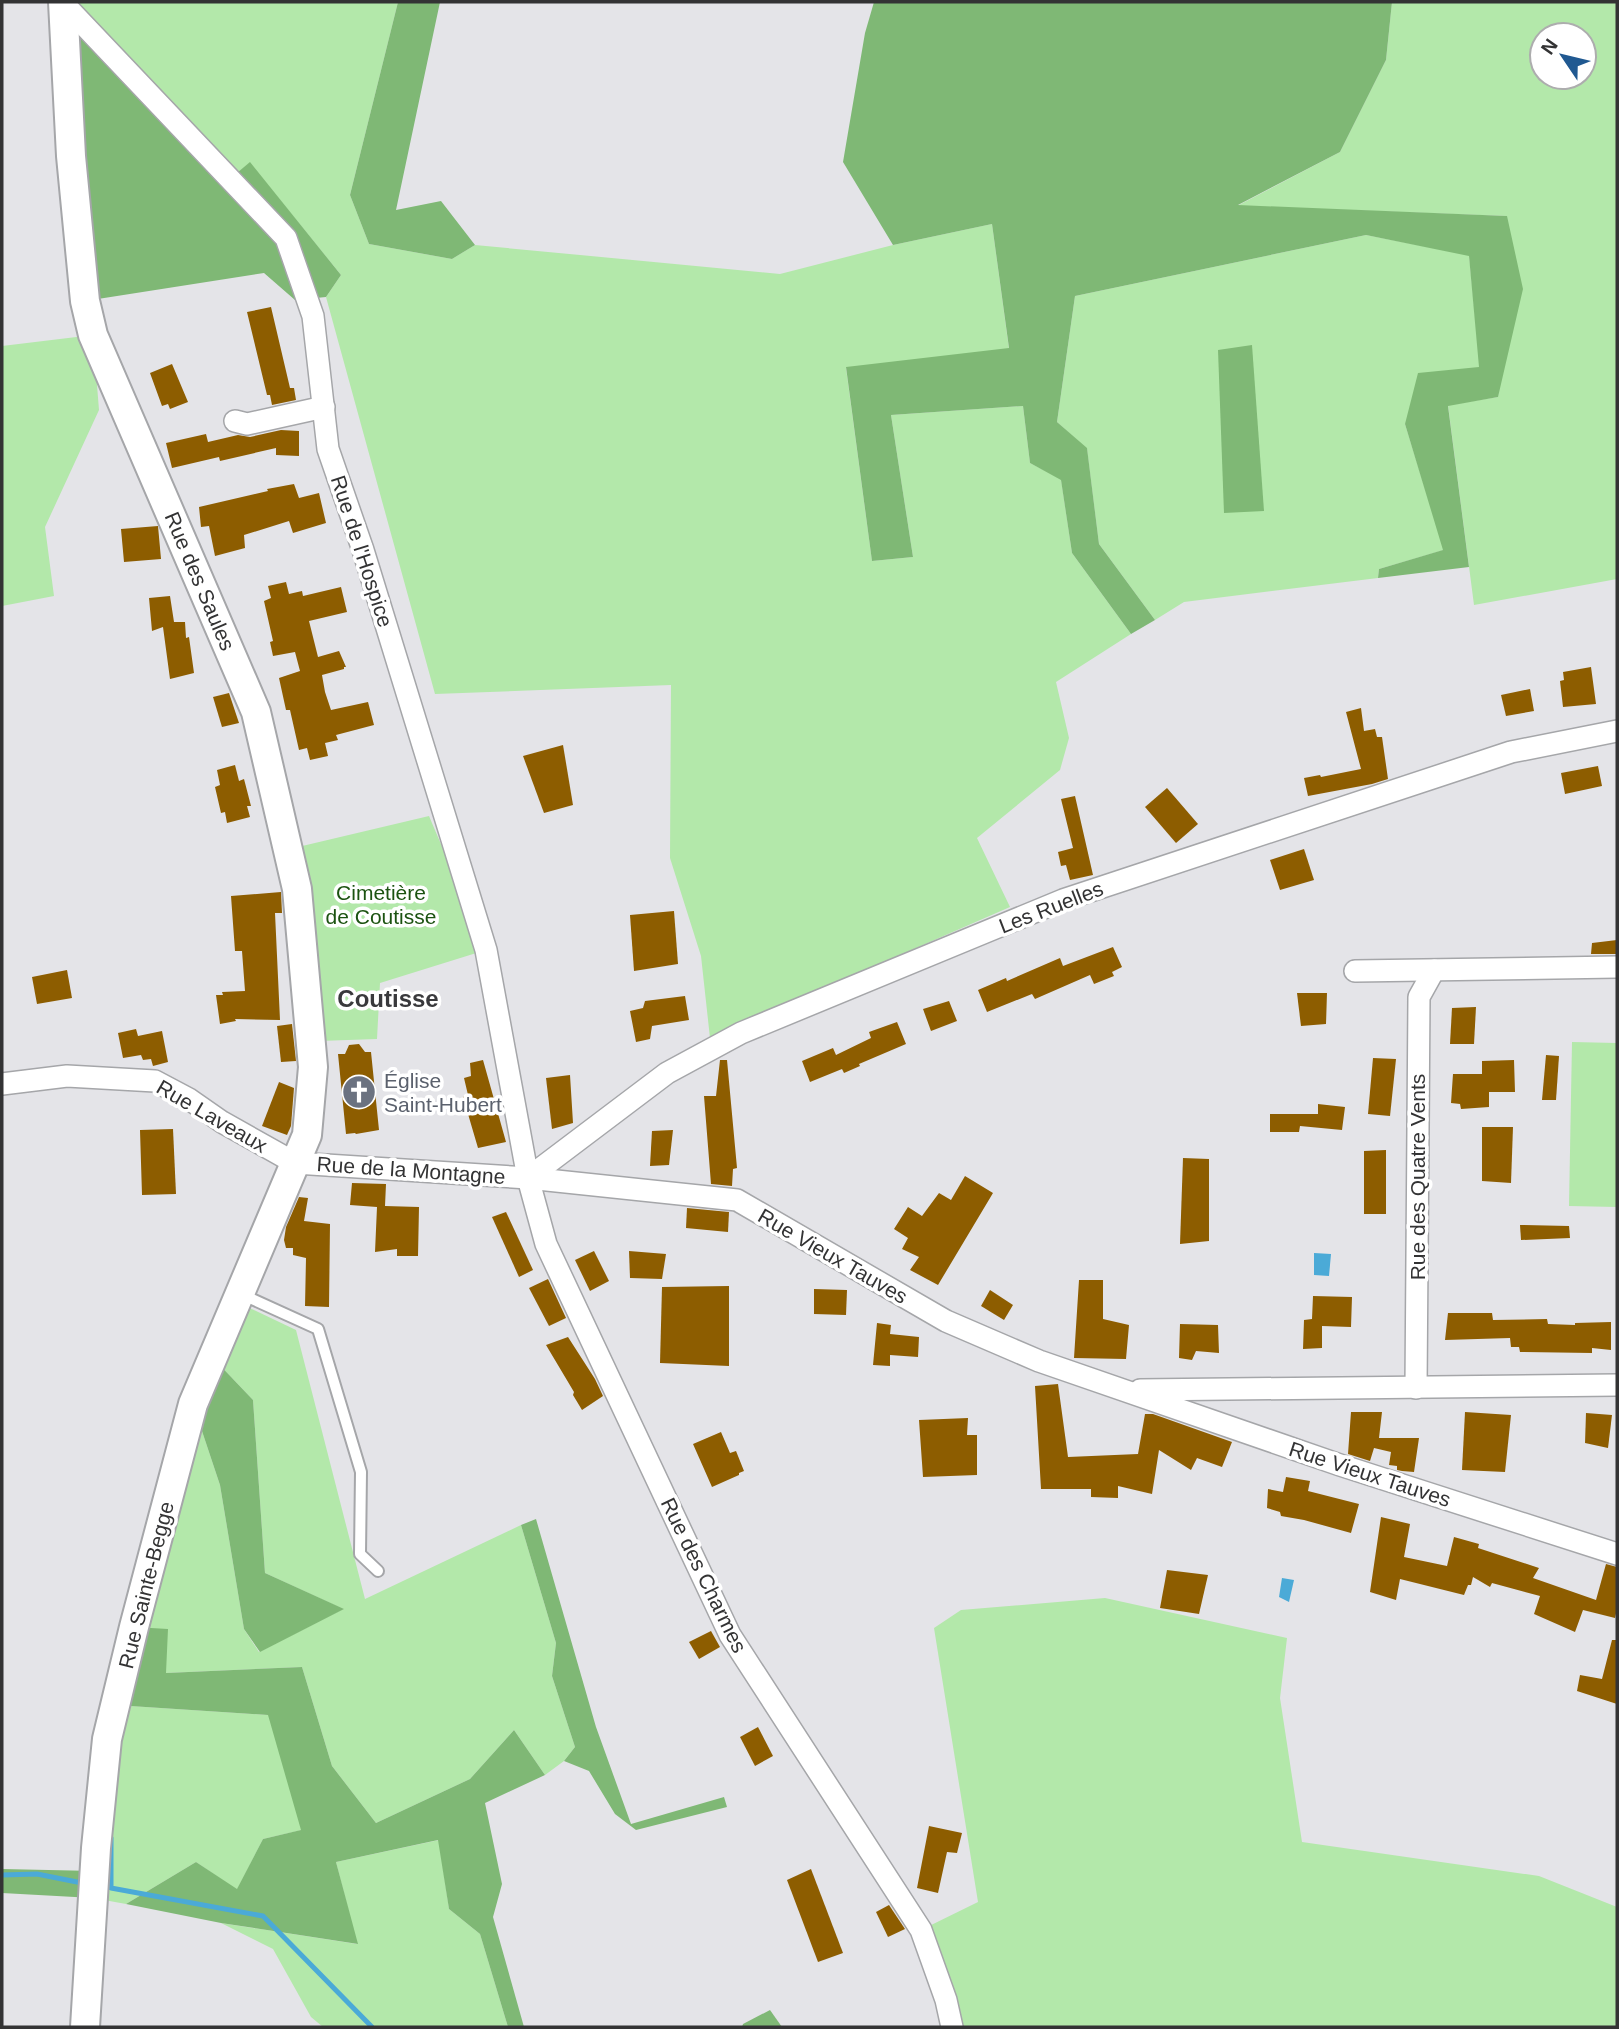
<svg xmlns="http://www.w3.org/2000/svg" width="1619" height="2029" font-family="Helvetica,sans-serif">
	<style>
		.green { fill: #b3e8aa; fill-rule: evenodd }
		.forest { fill: #7fb875 }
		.water { fill: #4baad7 }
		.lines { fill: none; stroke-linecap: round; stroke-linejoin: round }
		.stream { stroke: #4baad7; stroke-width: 5 }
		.building { fill: #8d5d00 }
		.service-casing { stroke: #a5a6a9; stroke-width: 14 }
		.minor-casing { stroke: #a5a6a9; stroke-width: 24 }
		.tertiary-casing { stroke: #a5a6a9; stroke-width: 32 }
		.service { stroke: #fff; stroke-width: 10 }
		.minor { stroke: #fff; stroke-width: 21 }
		.tertiary { stroke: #fff; stroke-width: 28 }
		.labels { text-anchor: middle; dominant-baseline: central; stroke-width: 7; stroke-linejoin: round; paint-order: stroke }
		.street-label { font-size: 21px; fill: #333334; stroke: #fff }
		.park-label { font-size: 21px; fill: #1c5311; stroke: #fff }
		.worship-label { font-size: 21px; fill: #5b616d; stroke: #fff; text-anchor: start }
		.quarter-label { font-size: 24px; font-weight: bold; fill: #39393c; stroke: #fff }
	</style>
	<rect width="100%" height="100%" fill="#e4e4e8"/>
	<!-- green -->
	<g class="green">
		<polygon points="63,2 398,2 350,195 369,244 452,259 475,245 780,274 893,245 992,224 1009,349 846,368 872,561 913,557 891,415 1023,406 1030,463 1061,479 1072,553 1131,634 1056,682 1069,738 1060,770 977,838 1010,907 710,1038 701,956 670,858 671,685 435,694 326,297 341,275 250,163 230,179"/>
		<path d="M 1392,2 L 1617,2 L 1617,579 L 1474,605 L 1448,405 L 1498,397 L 1507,216 L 1237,206 L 1340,152 L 1386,60 ZM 1542,35 L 1584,35 L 1584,77 L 1542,77 Z"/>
		<polygon points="1366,235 1469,255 1480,367 1405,424 1444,550 1379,569 1378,578 1184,602 1155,620 1099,544 1087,449 1057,422 1075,296"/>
		<polygon points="93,335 99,410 45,527 54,596 2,606 2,346"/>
		<polygon points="429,816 486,950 380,983 377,1039 319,1041 298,847"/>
		<polygon points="1572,1042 1617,1043 1617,1207 1569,1206"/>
		<polygon points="237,1302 296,1330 365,1599 521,1525 556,1643 552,1676 575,1747 564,1761 545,1775 514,1730 470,1779 376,1823 332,1766 302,1667 166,1673 134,1627 193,1404 220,1485 244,1629 259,1652 343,1609 265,1573 253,1400 213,1358"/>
		<polygon points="1105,1598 1287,1638 1280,1698 1302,1842 1539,1876 1617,1907 1617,2027 952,2027 921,1930 978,1902 934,1628 961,1610"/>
		<polygon points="115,1705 269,1715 302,1830 263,1839 237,1890 196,1862 126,1904 93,1898"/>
		<polygon points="439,1840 449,1909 480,1934 508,2027 323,2027 311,2017 273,1949 221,1923 357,1944 336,1862"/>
	</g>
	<!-- forest -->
	<g class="forest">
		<polygon points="398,2 440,2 396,210 441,201 475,245 452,259 369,244 350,195"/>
		<polygon points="874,2 1392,2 1386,60 1340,152 1238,205 1507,216 1523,289 1498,397 1448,406 1469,567 1378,578 1379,569 1443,550 1405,424 1418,373 1479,367 1469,256 1366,235 1075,296 1057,422 1087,448 1099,544 1155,620 1131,634 1072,553 1061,480 1030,463 1023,406 891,415 913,557 872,561 846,367 1009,348 992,224 893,245 843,162 865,33"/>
		<polygon points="71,21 231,178 250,162 341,275 326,297 295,300 264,273 85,301"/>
		<polygon points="1252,345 1264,511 1224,513 1218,350"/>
		<polygon points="213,1358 253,1400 265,1573 344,1609 260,1652 244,1629 220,1485 193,1404"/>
		<polygon points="536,1519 596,1727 631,1824 724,1797 727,1807 636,1830 615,1814 589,1771 564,1761 575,1747 552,1676 556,1643 521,1525"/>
		<polygon points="134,1627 168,1629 166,1673 302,1667 332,1766 376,1823 470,1779 514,1730 545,1775 485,1803 502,1884 493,1917 524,2027 508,2027 480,1934 449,1909 438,1840 336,1862 358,1944 221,1923 126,1904 196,1862 237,1889 263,1839 301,1830 268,1715 115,1705"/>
		<polygon points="2,1869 95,1871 93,1898 2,1893"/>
		<polygon points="770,2010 782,2027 742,2027 743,2024"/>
	</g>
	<!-- water -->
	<g class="water">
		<polygon points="1314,1253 1331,1254 1329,1276 1314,1275"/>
		<polygon points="1282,1578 1294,1580 1289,1602 1279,1597"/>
	</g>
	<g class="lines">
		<!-- stream -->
		<g class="stream">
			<polyline points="111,1838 111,1888 263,1916 372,2027"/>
			<polyline points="2,1875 37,1874 82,1883"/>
		</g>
	</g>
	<!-- building -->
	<g class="building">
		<polygon points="271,307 290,388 294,388 296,400 272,405 270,395 267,395 247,312"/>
		<polygon points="172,364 188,402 170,409 168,404 162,406 150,373"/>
		<polygon points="281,430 299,431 299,456 276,455 276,448 220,461 219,457 172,468 166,443 206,434 208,442 238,435 250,437"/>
		<polygon points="294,484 299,498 319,493 326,523 293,533 289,521 244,535 245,548 215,556 209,526 201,527 199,507 268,491 267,489"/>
		<polygon points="158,526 161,559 124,562 121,529"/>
		<polygon points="286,582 289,594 302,591 303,596 341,587 347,612 309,621 318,657 339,651 346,667 344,667 344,669 322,675 325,692 331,710 368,702 374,725 336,735 338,740 325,743 328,756 310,760 307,748 299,750 290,710 286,710 279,678 300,671 295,652 273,656 270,642 273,641 264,601 271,598 268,586"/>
		<polygon points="170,596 174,622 185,622 186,638 189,637 194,673 170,679 163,627 152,631 149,598"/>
		<polygon points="1591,667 1596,704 1563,707 1560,681 1564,680 1563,672"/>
		<polygon points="1530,689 1534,711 1506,716 1501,695"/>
		<polygon points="229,693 239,723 222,727 213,697"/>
		<polygon points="1361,708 1364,731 1375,729 1377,737 1382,737 1388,779 1372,784 1308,796 1304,778 1320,775 1321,777 1361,769 1346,712"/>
		<polygon points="563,745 573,805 544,813 523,756"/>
		<polygon points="235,765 239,781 244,779 251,806 247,806 250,817 227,823 225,812 221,813 215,787 220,785 217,770"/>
		<polygon points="1598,766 1602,786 1565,794 1561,773"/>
		<polygon points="1167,788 1198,824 1176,843 1145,807"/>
		<polygon points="1075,796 1093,875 1070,880 1066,865 1061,866 1058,852 1073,848 1061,799"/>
		<polygon points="1304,849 1314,880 1280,890 1270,860"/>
		<polygon points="281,892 282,913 275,913 280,1020 235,1019 236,1021 220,1024 216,995 223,995 222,992 245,991 242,951 235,951 231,896"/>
		<polygon points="674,911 678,964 634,971 630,915"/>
		<polygon points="1617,940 1617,954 1591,954 1592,943"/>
		<polygon points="1113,947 1122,967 1112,972 1114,976 1094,984 1090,975 1035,999 1032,994 987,1012 978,990 1006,978 1007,981 1060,958 1063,966"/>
		<polygon points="67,970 72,998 37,1004 32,977"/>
		<polygon points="1297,993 1327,993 1326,1024 1301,1026"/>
		<polygon points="685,996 689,1020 652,1026 650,1039 636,1042 630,1011 643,1008 645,1001"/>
		<polygon points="949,1001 957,1021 931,1031 923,1009"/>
		<polygon points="1476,1007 1474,1044 1450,1044 1452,1008"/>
		<polygon points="897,1022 906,1044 859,1064 860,1066 844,1073 842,1069 810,1082 802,1061 833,1048 836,1055 871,1038 869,1032"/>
		<polygon points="292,1024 296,1061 281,1062 277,1026"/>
		<polygon points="136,1029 138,1036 162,1031 168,1062 153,1066 151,1059 143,1060 141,1055 123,1058 118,1033"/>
		<polygon points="359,1044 365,1052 371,1052 379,1130 356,1134 355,1133 346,1134 338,1054 345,1054 349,1045"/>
		<polygon points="1546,1055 1559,1056 1556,1100 1542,1100"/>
		<polygon points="1373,1058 1396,1059 1390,1116 1368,1114"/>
		<polygon points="483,1060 506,1142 478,1148 463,1097 468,1095 464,1078 471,1076 470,1063"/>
		<polygon points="720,1060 727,1060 737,1168 733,1169 732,1186 711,1184 704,1096 716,1096"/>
		<polygon points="1514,1060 1515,1092 1489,1092 1489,1107 1461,1109 1460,1104 1451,1103 1453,1074 1482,1074 1482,1061"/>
		<polygon points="570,1075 573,1123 552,1129 546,1078"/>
		<polygon points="279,1082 294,1088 291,1126 287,1135 262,1126"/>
		<polygon points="1318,1104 1345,1107 1342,1130 1300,1126 1299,1132 1270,1132 1270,1114 1318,1114"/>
		<polygon points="1482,1127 1513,1127 1511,1183 1482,1181"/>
		<polygon points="173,1129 176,1194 142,1195 140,1130"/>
		<polygon points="673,1130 669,1165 650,1166 652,1131"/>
		<polygon points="1386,1150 1386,1214 1364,1214 1364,1151"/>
		<polygon points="1183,1158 1209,1159 1209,1241 1180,1244"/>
		<polygon points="965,1176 993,1193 938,1285 910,1270 919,1257 902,1249 908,1238 894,1229 908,1207 922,1216 939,1193 951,1200"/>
		<polygon points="352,1183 386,1184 385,1206 419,1207 418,1256 397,1256 397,1249 375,1252 377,1207 350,1205"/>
		<polygon points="299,1197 308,1198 304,1221 330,1224 329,1307 305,1306 306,1258 293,1255 293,1248 286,1248 284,1240 286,1227"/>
		<polygon points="687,1208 729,1212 728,1232 686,1228"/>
		<polygon points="506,1212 533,1270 519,1277 492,1217"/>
		<polygon points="1520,1225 1569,1226 1570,1238 1521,1240"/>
		<polygon points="594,1251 609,1281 590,1291 575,1260"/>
		<polygon points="629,1251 666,1254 662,1279 630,1278"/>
		<polygon points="548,1279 566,1318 549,1326 529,1288"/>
		<polygon points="1079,1280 1103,1280 1103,1319 1129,1325 1126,1359 1074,1358"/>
		<polygon points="729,1286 729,1366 660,1363 662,1287"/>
		<polygon points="814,1289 847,1290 846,1315 814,1314"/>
		<polygon points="990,1290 1013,1305 1004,1320 981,1306"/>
		<polygon points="1313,1296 1352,1297 1351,1327 1322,1326 1322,1348 1303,1349 1304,1320 1312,1319"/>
		<polygon points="1448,1313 1492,1313 1493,1320 1547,1319 1548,1324 1575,1325 1575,1323 1611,1322 1611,1350 1592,1348 1592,1353 1520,1352 1519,1347 1511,1347 1510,1338 1445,1340"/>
		<polygon points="877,1323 891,1325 890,1334 919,1337 918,1357 890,1355 890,1366 873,1365"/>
		<polygon points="1180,1324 1218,1325 1219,1353 1196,1351 1192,1360 1179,1358"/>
		<polygon points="568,1337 595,1379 603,1396 582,1410 573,1395 574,1392 546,1345"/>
		<polygon points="1058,1384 1068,1457 1138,1454 1145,1414 1153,1414 1232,1442 1222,1467 1197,1458 1191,1470 1159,1450 1152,1494 1118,1486 1118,1498 1091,1497 1091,1489 1041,1489 1035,1386"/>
		<polygon points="1351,1412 1382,1412 1379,1438 1419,1438 1414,1472 1402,1471 1397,1470 1397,1466 1389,1465 1391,1452 1374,1448 1370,1461 1348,1454"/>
		<polygon points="1465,1412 1511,1415 1505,1472 1462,1470"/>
		<polygon points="1586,1413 1612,1415 1608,1448 1585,1443"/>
		<polygon points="968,1418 967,1435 977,1435 977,1475 923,1477 919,1420"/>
		<polygon points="721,1432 730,1453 736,1451 744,1471 739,1473 739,1475 712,1487 693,1444"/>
		<polygon points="1286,1477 1310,1481 1308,1491 1359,1504 1351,1533 1304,1520 1281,1516 1280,1512 1267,1508 1268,1489 1283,1492"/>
		<polygon points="1381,1517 1410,1524 1404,1557 1447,1566 1454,1537 1479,1544 1478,1548 1539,1568 1533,1578 1596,1600 1606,1564 1617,1567 1617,1609 1615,1618 1583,1610 1575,1632 1534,1614 1540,1596 1492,1583 1490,1587 1473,1577 1471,1585 1468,1585 1464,1595 1400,1579 1396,1600 1370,1592"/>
		<polygon points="1167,1570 1208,1575 1199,1614 1160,1608"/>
		<polygon points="711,1631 720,1647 699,1659 689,1642"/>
		<polygon points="1612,1640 1617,1640 1617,1704 1577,1691 1580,1675 1602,1679"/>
		<polygon points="758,1727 773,1756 755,1766 740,1737"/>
		<polygon points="929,1826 962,1833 957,1853 947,1852 938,1893 917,1888"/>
		<polygon points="811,1869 843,1953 818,1962 787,1880"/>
		<polygon points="889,1905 905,1929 888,1937 876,1912"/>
	</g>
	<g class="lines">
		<!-- service casing -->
		<g class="service-casing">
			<polyline id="service" points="241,1294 318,1329 361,1472 360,1554 378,1571"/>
		</g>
		<!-- minor casing -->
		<g class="minor-casing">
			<g id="minor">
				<polyline points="63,3 286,238 313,316 328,449 363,550 486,950 528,1178 546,1244 730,1635 921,1930 946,2000 952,2027"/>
				<polyline points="235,421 247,424 324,407"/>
				<polyline points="1355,971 1617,967"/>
				<polyline points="2,1084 67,1076 155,1081 189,1099 222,1122 295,1163 528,1178 737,1200 946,1321 1039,1361 1340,1465 1617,1554"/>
				<polyline points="528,1178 667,1073 741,1033 1063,900 1511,752 1617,731"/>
				<polyline points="1416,1388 1419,997 1434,970"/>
				<polyline points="1140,1390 1617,1385"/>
			</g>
		</g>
		<!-- tertiary casing -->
		<g class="tertiary-casing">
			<polyline id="tertiary" points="63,2 71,156 85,301 93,335 256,712 297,889 313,1067 307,1135 193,1404 134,1627 107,1739 96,1848 85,2027"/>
		</g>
		<!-- service -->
		<use href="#service" class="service"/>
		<!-- minor -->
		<use href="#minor" class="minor"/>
		<!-- tertiary -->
		<use href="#tertiary" class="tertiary"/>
	</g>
	<!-- icons -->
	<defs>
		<g id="church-disc" transform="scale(1.75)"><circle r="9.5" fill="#6b7280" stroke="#fff"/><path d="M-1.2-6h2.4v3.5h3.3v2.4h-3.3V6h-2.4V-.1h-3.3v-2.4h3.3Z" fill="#fff"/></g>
	</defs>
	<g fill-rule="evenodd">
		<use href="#church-disc" x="359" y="1092"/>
	</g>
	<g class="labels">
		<!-- street labels -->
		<g class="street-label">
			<text transform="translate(362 551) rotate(72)">Rue de l'Hospice</text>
			<text transform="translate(200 581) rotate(67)">Rue des Saules</text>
			<text transform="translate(1051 907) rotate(-21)">Les Ruelles</text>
			<text transform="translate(212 1116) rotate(30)">Rue Laveaux</text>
			<text transform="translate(411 1170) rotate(4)">Rue de la Montagne</text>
			<text transform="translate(1417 1177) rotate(-90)">Rue des Quatre Vents</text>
			<text transform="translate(833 1256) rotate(30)">Rue Vieux Tauves</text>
			<text transform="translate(1370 1474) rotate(18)">Rue Vieux Tauves</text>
			<text transform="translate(704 1575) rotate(64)">Rue des Charmes</text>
			<text transform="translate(146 1585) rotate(-76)">Rue Sainte-Begge</text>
		</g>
		<!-- park labels -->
		<g class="park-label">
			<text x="381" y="892">Cimetière<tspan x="381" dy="24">de Coutisse</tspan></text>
		</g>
		<!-- worship labels -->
		<g class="worship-label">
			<text x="384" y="1080">Église<tspan x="384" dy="24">Saint-Hubert</tspan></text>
		</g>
		<!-- quarter labels -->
		<g class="quarter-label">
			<text x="388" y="998">Coutisse</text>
		</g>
	</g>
	<!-- border -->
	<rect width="1619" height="2029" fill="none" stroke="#333334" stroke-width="7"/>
	<!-- north arrow -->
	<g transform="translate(1563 56) rotate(305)"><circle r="33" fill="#ffffff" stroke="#adadae" stroke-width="2"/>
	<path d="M0-5L12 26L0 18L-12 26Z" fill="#205991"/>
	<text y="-10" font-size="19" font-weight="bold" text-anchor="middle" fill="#333334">N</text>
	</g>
</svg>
